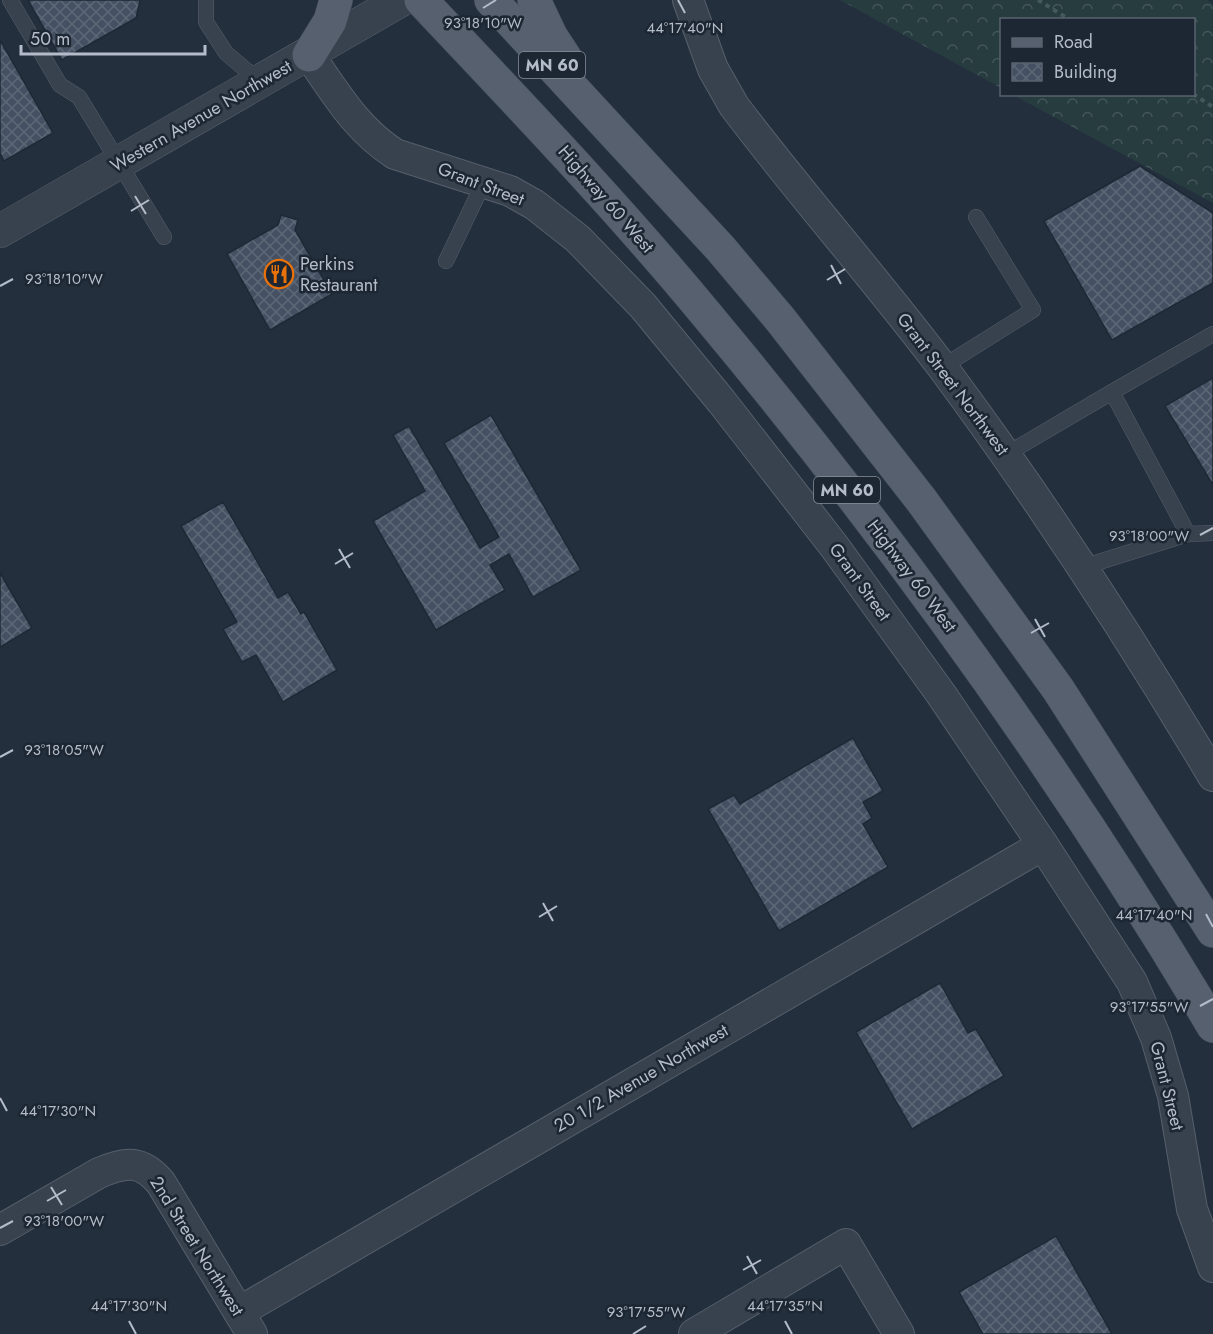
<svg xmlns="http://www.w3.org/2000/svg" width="1213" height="1334" font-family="Jost,sans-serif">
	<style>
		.forest { fill: url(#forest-crowns) }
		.building { fill: url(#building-cross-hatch); stroke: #1f2835; stroke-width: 1.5 }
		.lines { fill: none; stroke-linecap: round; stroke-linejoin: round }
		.service-casing { stroke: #565f6c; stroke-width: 16 }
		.minor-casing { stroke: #565f6c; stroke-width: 32 }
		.tertiary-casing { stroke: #565f6c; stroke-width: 34 }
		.primary-casing { stroke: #414a57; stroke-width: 34 }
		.path { stroke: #44595c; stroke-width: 4; stroke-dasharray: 4.5 4.5; stroke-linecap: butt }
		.service { stroke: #38414e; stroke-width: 15 }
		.minor { stroke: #38414e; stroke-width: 30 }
		.tertiary { stroke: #38414e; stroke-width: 33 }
		.primary { stroke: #56606e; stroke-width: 33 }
		.ticks { fill: none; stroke: #b4bcc9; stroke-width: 2 }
		.labels { text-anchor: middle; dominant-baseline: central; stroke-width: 5; stroke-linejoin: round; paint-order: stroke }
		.shield { fill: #1d2633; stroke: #878f9c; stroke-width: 1.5 }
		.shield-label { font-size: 16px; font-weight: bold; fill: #b4bcc9 }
		.street-label { font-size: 18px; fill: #b4bcc9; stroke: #1d2633 }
		.poi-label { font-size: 18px; fill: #b4bcc9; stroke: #1d2633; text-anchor: start }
		.ticks-label { font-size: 15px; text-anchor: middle; fill: #b4bcc9; stroke: #1d2633; stroke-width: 5; stroke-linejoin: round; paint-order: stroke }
	</style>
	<defs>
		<pattern id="forest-crowns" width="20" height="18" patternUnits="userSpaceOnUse" patternTransform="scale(1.5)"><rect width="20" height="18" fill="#263c3f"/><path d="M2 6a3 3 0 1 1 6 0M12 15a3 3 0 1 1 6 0" fill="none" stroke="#435659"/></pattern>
		<pattern id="building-cross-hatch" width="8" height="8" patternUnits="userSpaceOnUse" patternTransform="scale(1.5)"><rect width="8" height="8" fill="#455162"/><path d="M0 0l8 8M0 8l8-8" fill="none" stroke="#5d6877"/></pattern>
	</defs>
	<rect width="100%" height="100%" fill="#242f3e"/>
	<!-- forest -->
	<polygon class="forest" points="840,0 1207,0 1213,4 1213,203 1013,95 1194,94 1194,20 1002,20 1001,88"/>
	<!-- building -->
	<g class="building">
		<polygon points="28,0 140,0 140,1 136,18 62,60"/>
		<polygon points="0,40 53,133 4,161 0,153"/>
		<polygon points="1140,166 1213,213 1213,283 1112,340 1044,221"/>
		<polygon points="281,215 298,220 295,230 332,294 270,330 227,254 278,225"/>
		<polygon points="1213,378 1213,485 1165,406"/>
		<polygon points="491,415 581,570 533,597 509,554 490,565 505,590 436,630 373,521 425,491 393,435 409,426 480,548 499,537 444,443"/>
		<polygon points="223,502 278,598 288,592 301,614 304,612 337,670 283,702 256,655 242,662 223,629 237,622 181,526"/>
		<polygon points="0,573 32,628 0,647"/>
		<polygon points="853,738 883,791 863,802 872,818 863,824 888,867 779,931 708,809 734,795 740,804"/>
		<polygon points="940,983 968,1033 976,1029 1004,1076 912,1129 856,1032"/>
		<polygon points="1056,1236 1112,1334 983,1334 959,1292"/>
	</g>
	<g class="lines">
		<!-- service casing -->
		<g class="service-casing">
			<g id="service">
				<polyline points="10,0 60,85 79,97 164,237"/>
				<polyline points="206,0 206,22 226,53 260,82"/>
				<polyline points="446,261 484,182"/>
				<polyline points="942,367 1033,310 976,217"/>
				<polyline points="1112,392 1213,334"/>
				<polyline points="1005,455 1112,392 1188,534 1083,567"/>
				<polyline points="1188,534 1213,533"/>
			</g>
		</g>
		<!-- minor casing -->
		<g class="minor-casing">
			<g id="minor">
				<path d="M 688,0 L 713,69 L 734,106 C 801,195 876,279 943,368 C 1040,499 1129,635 1213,776"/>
				<path d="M 309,55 C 336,93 355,128 395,154 L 510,191 L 535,205 L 578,239 L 643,306 L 722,402 L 834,546 L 941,694 L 1043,845 L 1132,982 L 1156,1038 L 1173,1096 L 1192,1209 L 1213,1267"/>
				<path d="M 0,1230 L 99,1173 C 126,1161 142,1160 161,1183 L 252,1334"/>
				<polyline points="239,1312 1043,845"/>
				<polyline points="694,1334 846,1244 899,1334"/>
			</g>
		</g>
		<!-- tertiary casing -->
		<g class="tertiary-casing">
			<polyline id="tertiary" points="0,231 401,0"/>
		</g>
		<!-- primary casing -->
		<g class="primary-casing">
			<g id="primary">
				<path d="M 421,0 C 518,103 616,205 706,314 C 893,538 1064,775 1213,1026"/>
				<polyline points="491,0 721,249 780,319 922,501 1058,689 1213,931"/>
				<polyline points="534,0 551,36 568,62"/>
				<polyline points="309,55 330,21 336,0"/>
			</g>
		</g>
		<!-- path -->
		<g class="path">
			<polyline points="1038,0 1070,20"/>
			<polyline points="1193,94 1213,107"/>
		</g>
		<!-- service -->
		<use href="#service" class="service"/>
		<!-- minor -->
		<use href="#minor" class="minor"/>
		<!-- tertiary -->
		<use href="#tertiary" class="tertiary"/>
		<!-- primary -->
		<use href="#primary" class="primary"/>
	</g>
	<!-- ticks -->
	<path class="ticks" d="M 678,0 L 685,13M 483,8 L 496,0M 135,196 L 146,214M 131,211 L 149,200M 831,265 L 841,284M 827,280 L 845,269M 0,286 L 13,279M 1200,535 L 1213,528M 339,549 L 350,568M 335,564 L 353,553M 1035,619 L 1045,637M 1031,633 L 1049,623M 0,757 L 13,750M 543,903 L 553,921M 1206,914 L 1213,927M 539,917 L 557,906M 1200,1006 L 1213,999M 0,1098 L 7,1111M 51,1187 L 62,1205M 47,1201 L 66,1190M 0,1228 L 13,1221M 747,1256 L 757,1274M 743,1270 L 761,1260M 129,1321 L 136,1334M 785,1321 L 792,1334M 633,1334 L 646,1326"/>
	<!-- icons -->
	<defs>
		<g id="restaurant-ring" transform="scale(1.5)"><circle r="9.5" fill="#1d2633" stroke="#e8710a" stroke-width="1.5"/><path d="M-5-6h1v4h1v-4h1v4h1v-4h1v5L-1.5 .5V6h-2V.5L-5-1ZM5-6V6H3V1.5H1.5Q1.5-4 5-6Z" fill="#e8710a"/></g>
	</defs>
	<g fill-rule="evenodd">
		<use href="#restaurant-ring" x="279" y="274"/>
	</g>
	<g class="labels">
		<!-- shield labels -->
		<g class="shield">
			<rect x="519" y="52" width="66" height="26" rx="4.5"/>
			<rect x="814" y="477" width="66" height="26" rx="4.5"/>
		</g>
		<g class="shield-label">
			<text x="552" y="65">MN 60</text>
			<text x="847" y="490">MN 60</text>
		</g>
		<!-- street labels -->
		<g class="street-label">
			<text transform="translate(201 116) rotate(-30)">Western Avenue Northwest</text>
			<text transform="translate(481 184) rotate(21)">Grant Street</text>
			<text transform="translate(606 199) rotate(49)">Highway 60 West</text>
			<text transform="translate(953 384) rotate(53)">Grant Street Northwest</text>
			<text transform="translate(912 576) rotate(53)">Highway 60 West</text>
			<text transform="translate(860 582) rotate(54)">Grant Street</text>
			<text transform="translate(641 1078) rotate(-30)">20 1/2 Avenue Northwest</text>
			<text transform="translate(1167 1086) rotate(76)">Grant Street</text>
			<text transform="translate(197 1246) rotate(58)">2nd Street Northwest</text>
		</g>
		<!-- poi labels -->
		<g class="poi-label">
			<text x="300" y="264">Perkins<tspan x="300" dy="21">Restaurant</tspan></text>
		</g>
	</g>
	<g class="ticks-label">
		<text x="483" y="28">93°18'10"W</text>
		<text x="685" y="33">44°17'40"N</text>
		<text x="64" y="284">93°18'10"W</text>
		<text x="1149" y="541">93°18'00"W</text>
		<text x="64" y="755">93°18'05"W</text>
		<text x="1154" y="920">44°17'40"N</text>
		<text x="1149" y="1012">93°17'55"W</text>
		<text x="58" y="1116">44°17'30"N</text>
		<text x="64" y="1226">93°18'00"W</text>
		<text x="129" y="1311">44°17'30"N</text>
		<text x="785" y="1311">44°17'35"N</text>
		<text x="646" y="1317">93°17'55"W</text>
	</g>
	<!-- legend -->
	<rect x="1000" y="18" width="195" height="78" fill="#1d2633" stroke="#59626f" stroke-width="1.5"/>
	<rect x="1012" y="38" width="30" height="9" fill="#56606e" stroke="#59626f" stroke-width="1.5"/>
	<text x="1054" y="48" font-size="18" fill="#b4bcc9">Road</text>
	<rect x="1012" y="63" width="30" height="18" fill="url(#building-cross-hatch)" stroke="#59626f" stroke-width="1.5"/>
	<text x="1054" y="78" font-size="18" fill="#b4bcc9">Building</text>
	<!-- scale -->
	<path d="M21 45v9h184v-9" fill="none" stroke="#b4bcc9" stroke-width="3"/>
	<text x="30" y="45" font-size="18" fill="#b4bcc9" stroke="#1d2633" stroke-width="4.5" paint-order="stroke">50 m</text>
</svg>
